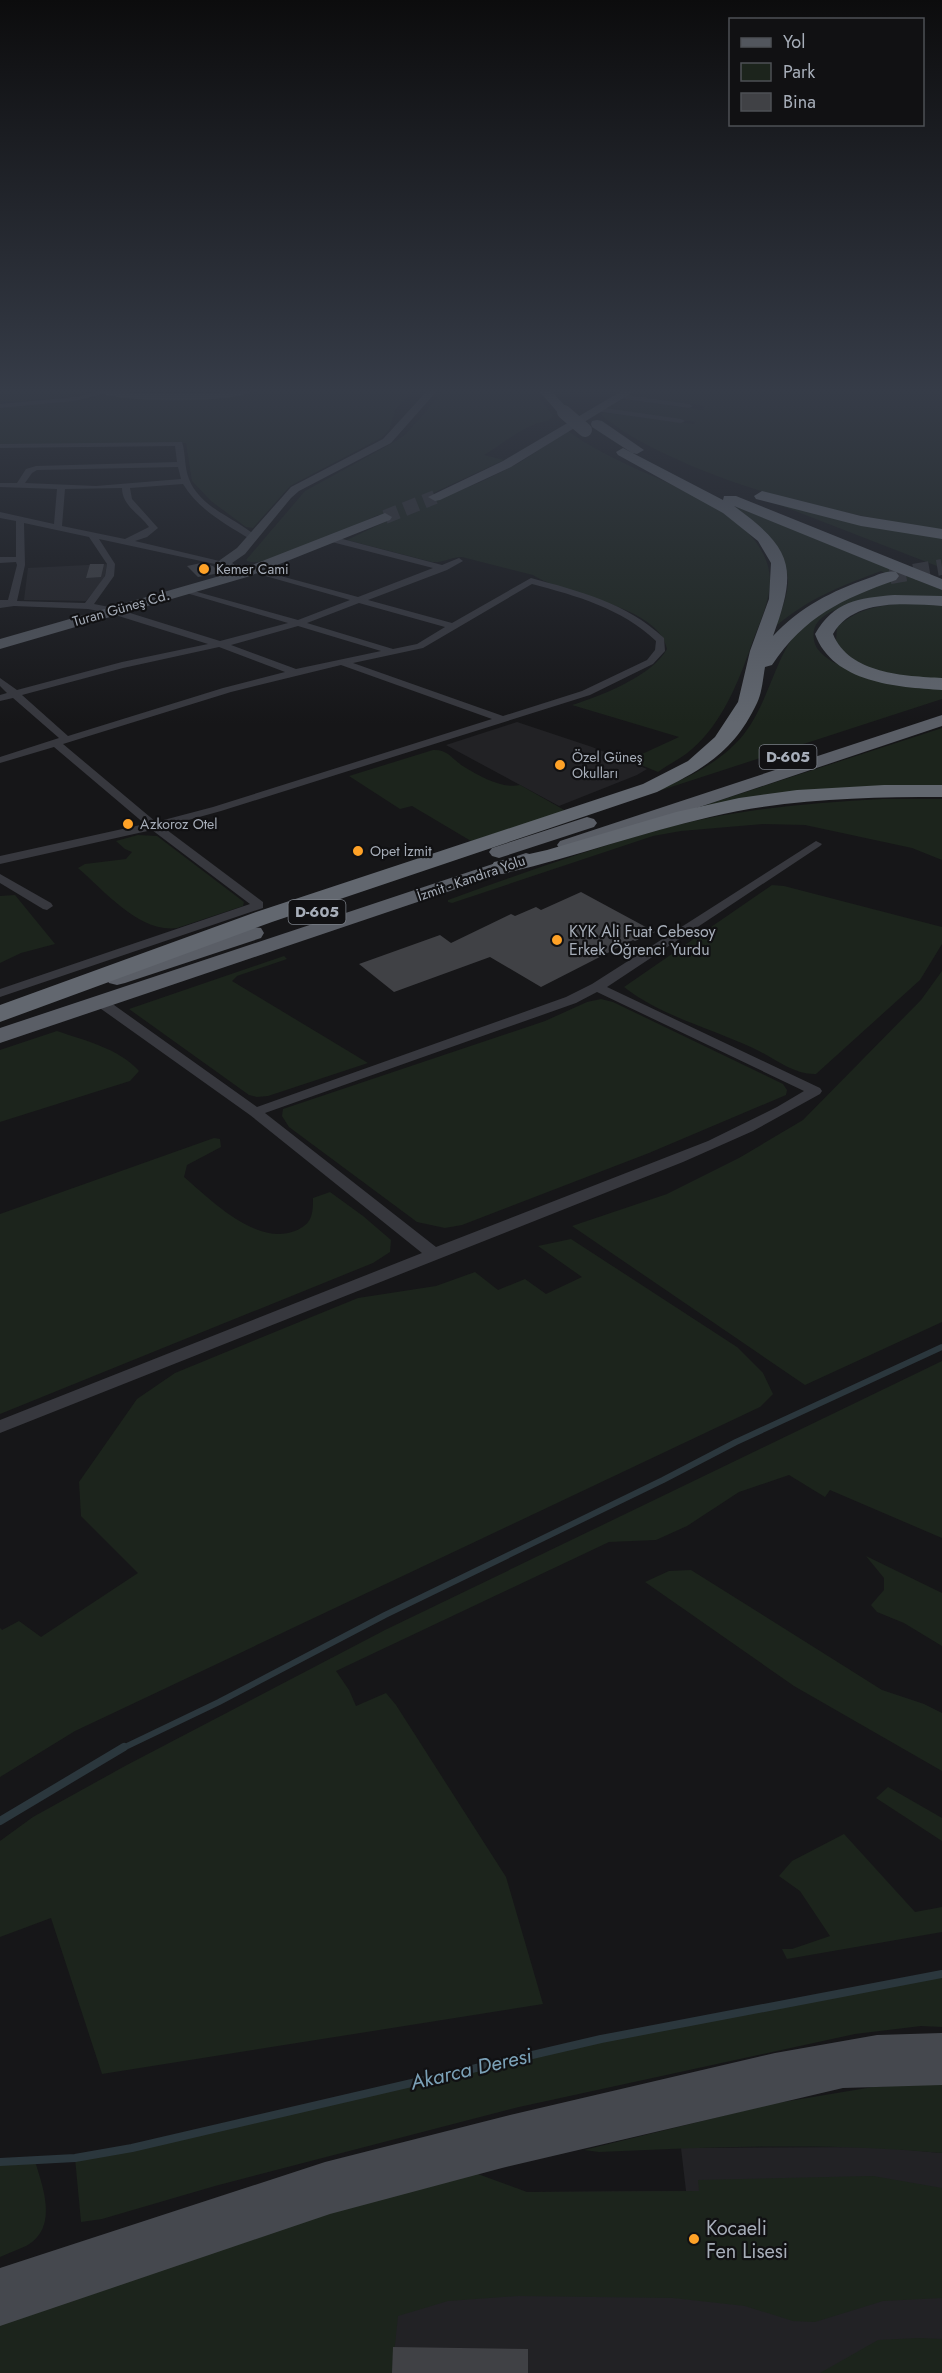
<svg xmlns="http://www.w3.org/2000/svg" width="942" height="2373" font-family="Jost,sans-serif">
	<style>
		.built { fill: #222225 }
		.green { fill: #1c241c }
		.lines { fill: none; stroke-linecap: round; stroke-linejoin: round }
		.stream-far1 { stroke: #2b373d; stroke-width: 6 }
		.stream { stroke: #2b373d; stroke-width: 8 }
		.building { fill: #404145 }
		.primary-tunnel { stroke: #333438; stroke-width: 14; stroke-dasharray: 14 7; stroke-linecap: butt }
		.motorway-tunnel { stroke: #333438; stroke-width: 16; stroke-dasharray: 16 8; stroke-linecap: butt }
		.minor { fill: #37383e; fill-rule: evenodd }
		.secondary { fill: #45484e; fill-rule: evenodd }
		.primary { fill: #52565d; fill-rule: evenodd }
		.trunk { fill: #5a5e66; fill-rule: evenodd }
		.motorway { fill: #62676f; fill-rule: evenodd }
		.trunk-bridge { stroke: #5a5e66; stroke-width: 14 }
		.poi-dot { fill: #ffa227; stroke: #111113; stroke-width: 2 }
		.labels { text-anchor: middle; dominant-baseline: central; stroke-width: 4.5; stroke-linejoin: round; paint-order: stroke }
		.far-poi-label { font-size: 14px; fill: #a7aeb9; stroke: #111113; text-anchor: start }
		.far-street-label { font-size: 14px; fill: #a7aeb9; stroke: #111113 }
		.shield { fill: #111113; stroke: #7a7f87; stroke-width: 1.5 }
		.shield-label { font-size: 15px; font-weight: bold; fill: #a7aeb9 }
		.poi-label { font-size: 16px; fill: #a7aeb9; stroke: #111113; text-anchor: start }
		.near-poi-label { font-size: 20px; fill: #a7aeb9; stroke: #111113; text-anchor: start }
		.near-water-label { font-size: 21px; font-style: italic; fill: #7ba1b7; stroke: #111113 }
	</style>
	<rect width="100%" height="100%" fill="#161618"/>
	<!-- built -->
	<g class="built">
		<polygon points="107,564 104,579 86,601 24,600 28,568"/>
		<polygon points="517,722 592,747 647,769 637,775 559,806 446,745"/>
		<polygon points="877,2147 942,2153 942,2373 334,2373 527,2192 686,2191 681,2148"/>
	</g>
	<!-- green -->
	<g class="green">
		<polygon points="0,392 89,392 67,397 0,403"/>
		<polygon points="255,392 412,392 396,408 389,430 381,438 290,486 253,528 246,527 211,501 192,481 186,443 0,444 0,408 85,400 112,394 241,394"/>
		<path d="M 443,392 L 535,392 L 553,416 L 548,421 C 526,423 503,444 484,455 L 504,460 L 429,495 L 442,498 L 483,481 L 519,463 L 568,431 C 587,445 607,455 628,465 C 674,487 769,518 770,581 C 770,602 758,626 751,646 C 739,681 721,725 692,749 C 682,758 669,764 658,772 L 629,760 L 679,737 L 572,705 C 601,696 652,676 667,649 C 659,605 565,596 533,575 L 462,557 C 451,557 444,563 432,562 L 347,540 L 391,519 L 378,515 C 358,524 260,573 246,560 L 305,491 L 396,441 L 406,434 Z"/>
		<path d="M 636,392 L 942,392 L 942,531 C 849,514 759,498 672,457 C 646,445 620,432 598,412 L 694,424 L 696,422 L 604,409 L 621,399 L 702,410 L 706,406 L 629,396 Z"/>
		<polygon points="772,502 942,537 942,568"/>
		<path d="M 732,505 L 942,590 L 942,598 C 916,599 799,594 815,644 C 819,656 840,667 852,670 C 880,679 912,682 942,688 L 942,699 L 631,800 C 671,785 716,769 744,734 C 774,696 776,638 820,610 C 838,599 875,587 896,579 L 881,571 C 839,587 811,597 776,626 C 781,611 788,596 788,580 C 788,557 748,523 732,505 Z"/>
		<path d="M 906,603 L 942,604 L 942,681 C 908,677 854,676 836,641 L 837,627 C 859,608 878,606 906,603 Z"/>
		<polygon points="942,728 942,786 681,813"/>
		<path d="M 433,750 C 449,749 453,761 466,768 C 481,777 503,789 520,785 L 566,811 L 471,841 L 412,806 L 400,809 L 349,776 Z"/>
		<path d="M 882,799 L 942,799 L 942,860 L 912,848 L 805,825 L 763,824 L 681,831 L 653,836 L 452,903 L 448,902 L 448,900 C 515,876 583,851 652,832 C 726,810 805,803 882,799 Z"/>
		<path d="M 138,835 L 157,836 L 244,902 L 243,906 L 177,928 C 139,933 105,891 78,868 L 85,864 L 126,859 L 132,852 L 125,849 L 116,841 Z"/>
		<path d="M 772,885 L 784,886 L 942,927 L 942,944 L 920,980 L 816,1074 C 793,1075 773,1057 753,1048 C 710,1028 661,1016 624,987 Z"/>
		<polygon points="15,895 55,944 21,953 0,963 0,896"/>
		<polygon points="284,956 287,959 237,976 232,981 368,1063 268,1096 257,1097 249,1095 129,1009"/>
		<polygon points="942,971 942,1322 805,1385 572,1226 667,1194 739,1158 803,1120 921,1000"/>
		<polygon points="601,999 613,1002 783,1084 787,1090 786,1095 649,1153 462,1225 445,1228 417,1222 289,1127 282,1116 283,1109 545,1021 587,1002"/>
		<path d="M 57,1031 C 86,1041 118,1048 139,1071 L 130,1081 L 0,1122 L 0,1050 Z"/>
		<path d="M 214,1138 L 220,1139 L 221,1147 L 187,1165 L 184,1177 C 211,1200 256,1246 295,1231 C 312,1224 313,1215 313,1198 L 330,1192 L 363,1216 L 391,1240 L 390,1252 L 373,1263 L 0,1414 L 0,1214 Z"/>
		<polygon points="571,1239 737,1347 763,1373 773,1394 760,1407 75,1731 0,1777 0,1628 2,1630 19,1621 41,1637 138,1573 81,1516 79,1482 137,1399 175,1373 358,1298 436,1286 475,1272 498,1290 525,1279 546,1294 582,1277 538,1246"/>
		<polygon points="942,1361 942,1538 830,1490 825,1497 789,1475 739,1492 687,1526 656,1540 609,1542 336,1671 349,1690 356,1706 386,1693 396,1705 506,1877 543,2004 102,2074 51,1918 0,1937 0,1841 33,1817 125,1766 385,1630"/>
		<polygon points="866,1556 942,1593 942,1646 904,1623 877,1612 871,1605 884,1590 884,1578"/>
		<polygon points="691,1570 882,1690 924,1704 942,1713 942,1771 794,1686 645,1582 669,1571"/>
		<polygon points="888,1787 942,1818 942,1841 876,1798"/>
		<polygon points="844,1834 915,1912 942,1907 942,1932 787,1959 782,1949 792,1949 830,1936 800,1891 779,1876 792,1861"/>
		<polygon points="942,1974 942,2027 921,2026 855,2034 519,2107 215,2186 102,2219 81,2222 75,2158 132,2148 601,2039"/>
		<path d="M 942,2083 L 942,2153 C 828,2142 713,2147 599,2152 L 584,2150 L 771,2104 L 873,2087 Z"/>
		<path d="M 35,2161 C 43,2188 59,2228 26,2246 C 18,2250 8,2253 0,2257 L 0,2162 Z"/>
		<polygon points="464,2169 527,2192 699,2191 698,2180 873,2176 942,2188 942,2298 883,2301 815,2322 793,2321 745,2306 673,2298 518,2296 448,2301 398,2316 392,2373 0,2373 0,2320"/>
		<polygon points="919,2338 942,2339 942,2373 820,2373 878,2340"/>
	</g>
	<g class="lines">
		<!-- stream-far1 -->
		<polyline class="stream-far1" points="121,1749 219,1702 385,1615 663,1480 736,1442 942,1347"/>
		<!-- stream -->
		<g class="stream">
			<polyline points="0,1821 124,1747"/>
			<polyline points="0,2162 75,2158 132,2148 601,2039 942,1974"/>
		</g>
	</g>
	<!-- building -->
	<g class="building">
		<polygon points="201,563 213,566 220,573 198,577 187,566"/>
		<polygon points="90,564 104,564 101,577 86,578"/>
		<polygon points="581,892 655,932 635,941 633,940 541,987 490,957 394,992 359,964 440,935 451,943 511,914 515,916 536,907 541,910"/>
		<polygon points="393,2347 528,2349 528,2373 392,2373"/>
	</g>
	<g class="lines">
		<!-- primary-tunnel -->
		<polyline class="primary-tunnel" points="385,517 435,497"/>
		<!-- motorway-tunnel -->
		<polyline class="motorway-tunnel" points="890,576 942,567"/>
		<!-- minor -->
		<g class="minor">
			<polygon points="98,392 110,392 75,401 0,408 0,404 75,397"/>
			<polygon points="620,394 689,404 693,406 689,408 617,398"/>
			<polygon points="598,407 681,419 685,421 681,423 595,411"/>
			<path d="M 182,442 C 186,455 184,466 189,479 C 200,508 236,518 257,537 L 250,539 C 225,524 198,509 183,484 L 130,488 L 132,499 L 158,528 L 147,537 L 135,541 L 228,563 L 224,566 L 99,539 L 115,564 L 114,576 L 94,604 L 114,608 L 220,641 L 288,623 L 183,592 L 183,588 L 298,620 L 350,600 L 251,572 L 251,568 L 358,597 L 433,568 L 328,541 L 328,537 L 331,536 L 442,565 L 459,558 L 463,561 L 447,570 L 368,600 L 452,623 L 531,578 C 579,591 627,603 664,638 L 665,651 L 653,664 L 590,695 L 221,811 L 163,827 L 263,902 L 263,908 L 0,997 L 0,989 L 250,904 L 152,830 L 0,864 L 0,856 L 145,824 L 54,747 L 0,763 L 0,757 L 59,738 L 13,698 L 0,701 L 0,695 L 7,693 L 0,686 L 0,678 L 17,690 L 122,662 L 208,644 L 109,613 L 88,609 L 14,606 L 0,608 L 0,600 L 8,600 L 17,565 L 16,562 L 0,563 L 0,557 L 16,557 L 16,521 L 0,518 L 0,512 L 54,524 L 57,489 L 0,487 L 0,483 L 17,483 L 26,469 L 36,466 L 177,462 L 175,446 L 0,448 L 0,444 ZM 178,467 L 181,479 L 96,486 L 25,483 L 32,473 L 37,470 ZM 122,488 C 122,506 140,514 149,527 L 125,539 L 62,526 L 65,489 ZM 24,523 L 89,537 L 107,564 L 105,576 L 85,603 L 17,601 L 25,565 ZM 532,584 C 577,596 621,608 656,641 L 655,650 L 647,660 L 582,691 L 503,716 L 353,663 L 423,648 ZM 359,603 L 445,627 L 417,644 L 393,649 L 307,623 ZM 298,626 L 381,651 L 296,669 L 231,645 ZM 219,647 L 285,672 L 223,688 L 68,736 L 22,695 L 123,668 ZM 341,665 L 492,719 L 213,807 L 156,822 L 63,744 L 231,692 Z"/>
			<path d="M 816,841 L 822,844 L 820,846 L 607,987 L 820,1088 L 822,1091 L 820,1094 L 753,1131 L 683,1162 L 0,1433 L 0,1420 L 422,1253 L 250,1115 L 97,1006 L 95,1003 L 97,1000 L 107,1000 L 257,1107 L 566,997 L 592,984 ZM 597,992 L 804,1091 L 777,1107 L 708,1141 L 436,1247 L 265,1113 L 576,1003 Z"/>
			<polygon points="0,874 51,903 53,906 47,910 43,909 0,883"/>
		</g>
		<!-- secondary -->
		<g class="secondary">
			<path d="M 100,392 L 175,394 L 250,392 C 235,403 114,403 100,392 Z"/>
			<polygon points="426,392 436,392 391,443 299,491 291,498 245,554 232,563 248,574 246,577 238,577 220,566 218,563 220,560 237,548 291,487 383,439"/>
			<polygon points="942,2033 942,2085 843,2088 502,2168 330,2214 0,2326 0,2268 325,2162 510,2115 775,2053 877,2035"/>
		</g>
		<!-- primary -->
		<g class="primary">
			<polygon points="620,392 633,392 511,467 440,500 435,501 428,497 503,461"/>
			<polygon points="385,513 392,517 390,520 247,577 0,649 0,639 237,571"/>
		</g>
		<!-- trunk -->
		<g class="trunk">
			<polygon points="540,392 552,392 568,409 570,412 568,415 560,415"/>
			<polygon points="597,420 602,421 644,450 637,454 632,453 592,427 591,424 592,421"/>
			<polygon points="942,715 942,726 574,849 560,849 557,845 560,841"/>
			<polygon points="587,817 594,819 597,823 594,827 499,858 492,856 489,852 492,848"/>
			<polygon points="526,853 533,855 536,859 533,863 0,1043 0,1028"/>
			<polygon points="253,927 261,928 264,933 261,938 125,983 117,985 109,983 106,978 109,973"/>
		</g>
		<!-- motorway -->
		<g class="motorway">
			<path d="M 623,448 L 723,500 L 724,496 L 736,496 L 942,579 L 942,590 L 896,572 L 899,576 L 896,580 C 842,599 805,616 772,665 L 765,667 C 763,678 762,693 757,703 C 734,752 703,769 657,792 L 272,922 L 0,1022 L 0,1005 L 256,912 L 643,784 L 688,761 L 715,737 L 738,702 L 750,651 L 769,599 L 771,563 L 758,541 L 723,513 L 618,455 L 616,452 ZM 734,506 L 896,572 C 886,570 878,575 869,578 C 832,591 800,607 773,636 C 798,568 793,549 734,506 Z"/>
			<polygon points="762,491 861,516 942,529 942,539 861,526 756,499 754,496"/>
			<path d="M 894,595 L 942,596 L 942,606 C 906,604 854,598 833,634 C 849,674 905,676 942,678 L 942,690 C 897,687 833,683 815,634 C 834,601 858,598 894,595 Z"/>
			<path d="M 884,785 L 942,785 L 942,797 C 864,797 786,799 710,817 C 640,833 572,858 502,874 L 494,872 L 491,867 L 494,862 L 547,850 L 676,812 L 739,798 L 797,790 Z"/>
		</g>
		<!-- trunk-bridge -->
		<polyline class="trunk-bridge" points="564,412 585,430"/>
	</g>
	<!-- sky -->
	<linearGradient id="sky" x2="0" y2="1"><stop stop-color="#0c0c0d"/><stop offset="0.54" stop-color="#363c48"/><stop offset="1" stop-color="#363c48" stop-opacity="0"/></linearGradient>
	<rect width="942" height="724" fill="url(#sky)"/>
	<!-- markers -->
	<g class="poi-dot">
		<circle cx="204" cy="569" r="6"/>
		<circle cx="560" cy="765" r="6"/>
		<circle cx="128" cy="824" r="6"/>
		<circle cx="358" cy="851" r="6"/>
		<circle cx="557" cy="940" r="6"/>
		<circle cx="694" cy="2239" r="6"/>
	</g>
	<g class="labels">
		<!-- far-poi labels -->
		<g class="far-poi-label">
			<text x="216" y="569">Kemer Cami</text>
			<text x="572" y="757">Özel Güneş<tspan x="572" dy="16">Okulları</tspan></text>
			<text x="140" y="824">Azkoroz Otel</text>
			<text x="370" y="851">Opet İzmit</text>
		</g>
		<!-- far-street labels -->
		<g class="far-street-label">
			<text transform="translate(121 608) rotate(-16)">Turan Güneş Cd.</text>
			<text transform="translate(471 878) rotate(-19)">İzmit - Kandıra Yolu</text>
		</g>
		<!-- shield labels -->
		<g class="shield">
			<rect x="759.5" y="745" width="57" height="24" rx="4.5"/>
			<rect x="288.5" y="900" width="57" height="24" rx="4.5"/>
		</g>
		<g class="shield-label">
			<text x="788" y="757">D-605</text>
			<text x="317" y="912">D-605</text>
		</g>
		<!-- poi labels -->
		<g class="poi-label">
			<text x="569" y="931">KYK Ali Fuat Cebesoy<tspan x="569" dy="18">Erkek Öğrenci Yurdu</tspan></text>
		</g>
		<!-- near-poi labels -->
		<g class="near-poi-label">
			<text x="706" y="2228">Kocaeli<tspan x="706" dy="23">Fen Lisesi</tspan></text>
		</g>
		<!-- near-water labels -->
		<g class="near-water-label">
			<text transform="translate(471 2069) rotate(-13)">Akarca Deresi</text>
		</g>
	</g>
	<!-- legend -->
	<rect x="729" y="18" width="195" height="108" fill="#111113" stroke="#4d5055" stroke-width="1.5"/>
	<rect x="741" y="38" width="30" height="9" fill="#52565d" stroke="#4d5055" stroke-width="1.5"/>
	<text x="783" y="48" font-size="18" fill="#a7aeb9">Yol</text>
	<rect x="741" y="63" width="30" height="18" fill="#1c241c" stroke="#4d5055" stroke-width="1.5"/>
	<text x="783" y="78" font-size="18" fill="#a7aeb9">Park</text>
	<rect x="741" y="93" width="30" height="18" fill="#404145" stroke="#4d5055" stroke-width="1.5"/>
	<text x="783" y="108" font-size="18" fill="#a7aeb9">Bina</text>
</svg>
